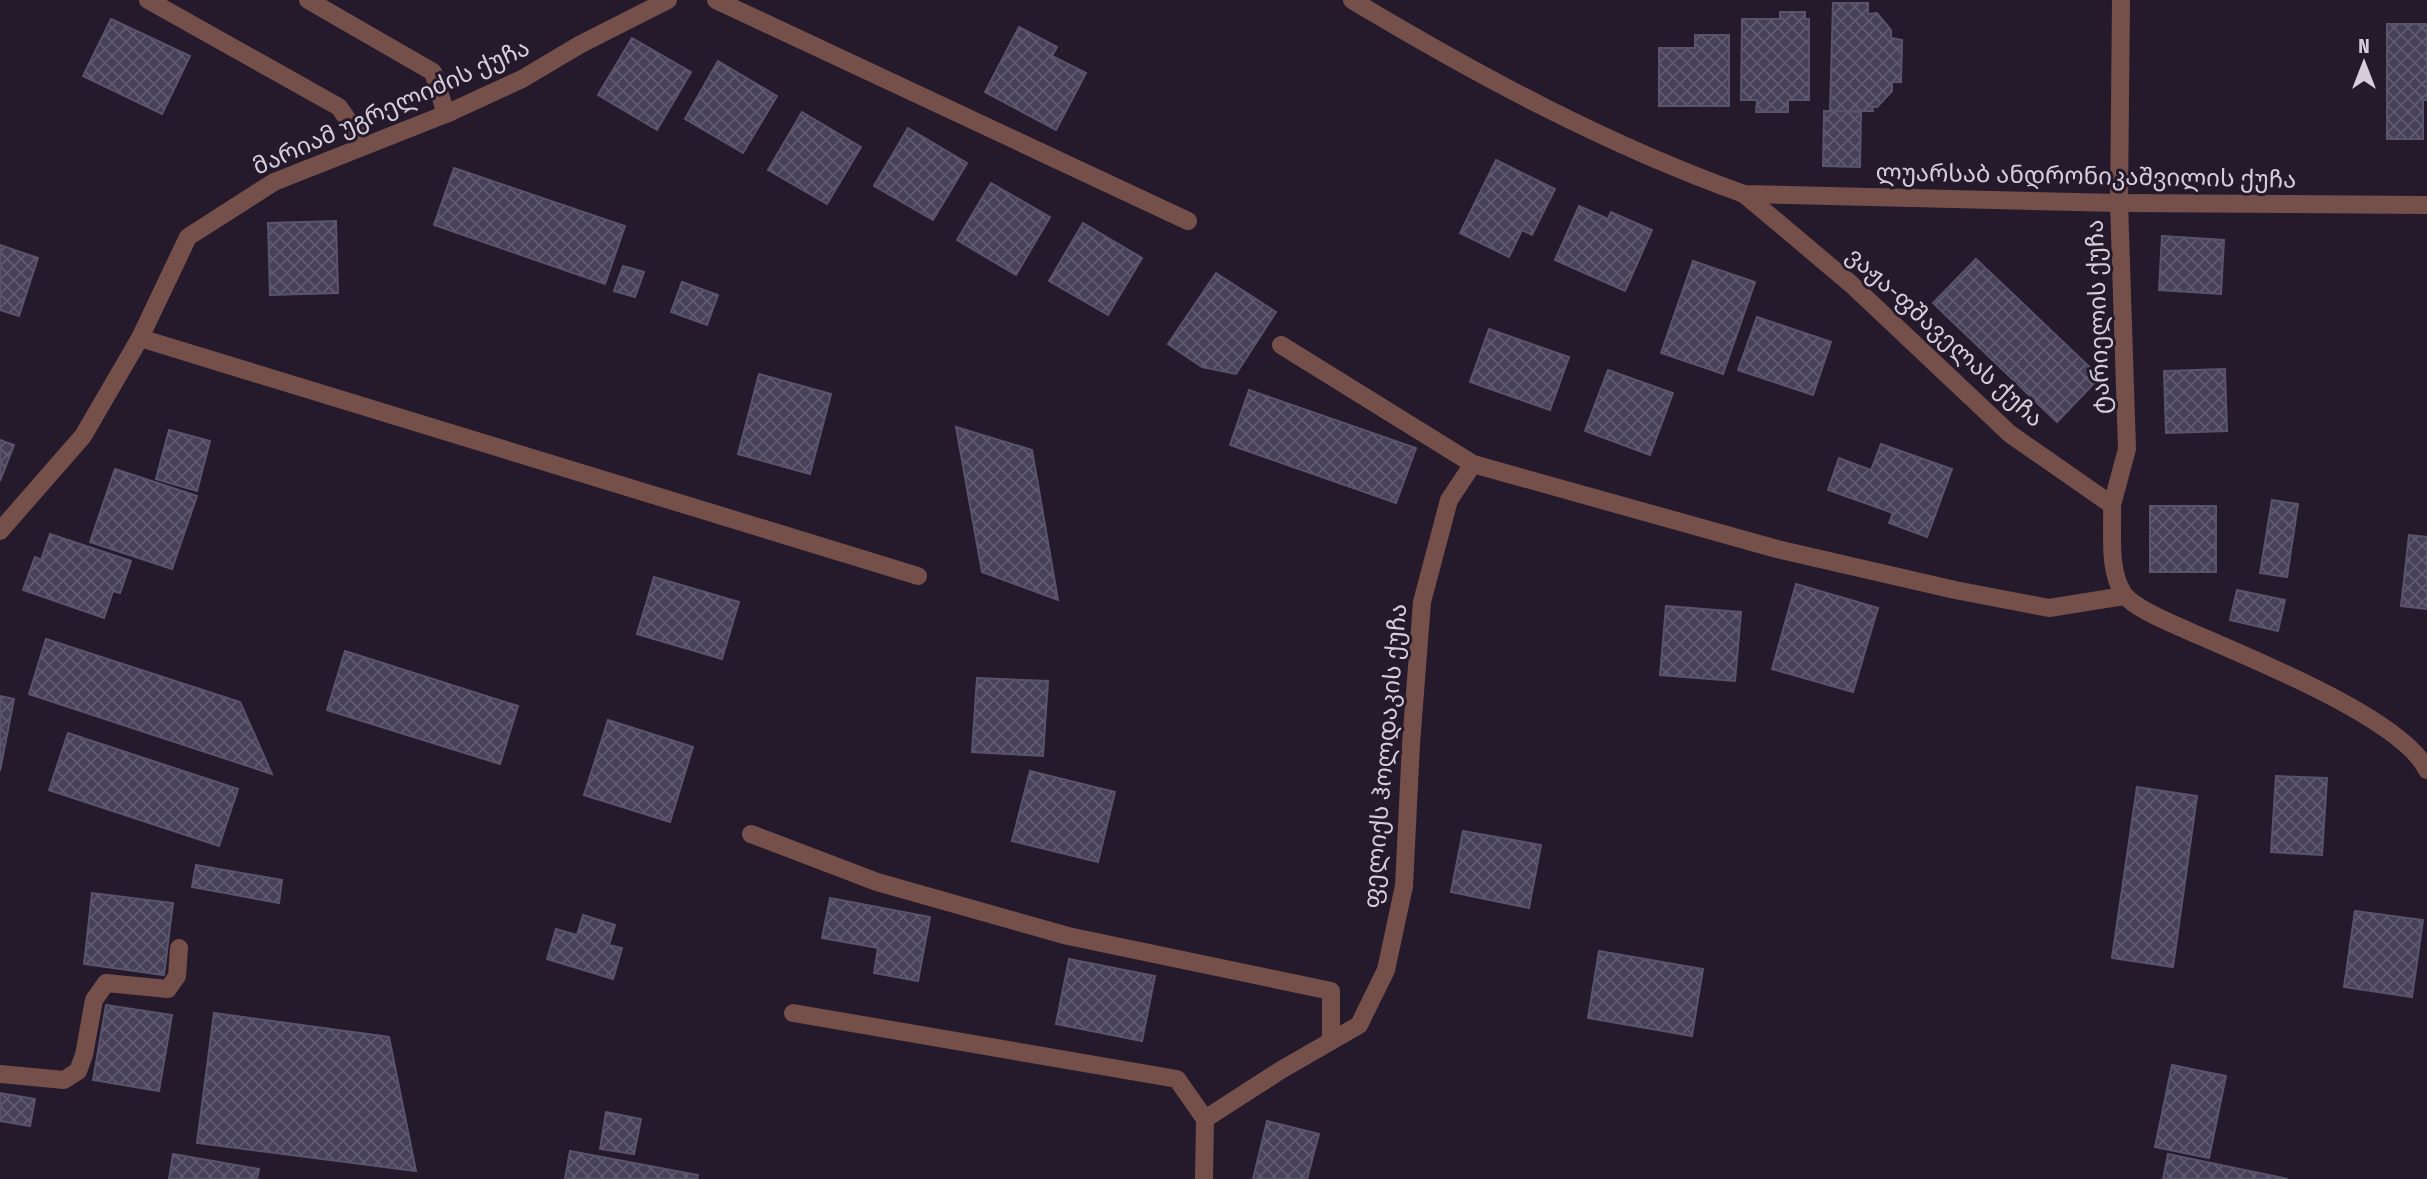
<svg xmlns="http://www.w3.org/2000/svg" width="2427" height="1179" font-family="'Fira Sans Condensed','Noto Sans Georgian',sans-serif">
	<style>
		.building { fill: url(#building-cross-hatch); stroke: #59546c; stroke-width: 2 }
		.lines { fill: none; stroke-linecap: round; stroke-linejoin: round }
		.service { stroke: #75504a; stroke-width: 18 }
		.minor { stroke: #75504a; stroke-width: 18 }
		.tertiary { stroke: #75504a; stroke-width: 18 }
		.labels { text-anchor: middle; dominant-baseline: central; stroke-width: 6; stroke-linejoin: round; paint-order: stroke }
		.street-label { font-size: 24px; fill: #d6cedb; stroke: #25192c }
	</style>
	<defs>
		<pattern id="building-cross-hatch" width="8" height="8" patternUnits="userSpaceOnUse" patternTransform="scale(1.75)"><rect width="8" height="8" fill="#464158"/><path d="M0 0l8 8M0 8l8-8" fill="none" stroke="#605b6f"/></pattern>
	</defs>
	<rect width="100%" height="100%" fill="#25192c"/>
	<!-- building -->
	<g class="building">
		<polygon points="1833,3 1868,3 1868,14 1877,13 1891,30 1891,38 1902,40 1901,82 1892,82 1892,91 1877,107 1872,107 1873,111 1830,111"/>
		<polygon points="1780,12 1805,12 1805,19 1809,19 1809,100 1788,100 1788,112 1756,112 1757,100 1741,100 1742,19 1780,19"/>
		<polygon points="111,19 190,56 162,114 83,76"/>
		<polygon points="2387,24 2427,24 2427,100 2423,100 2423,139 2387,139"/>
		<polygon points="1019,27 1057,47 1052,56 1086,73 1056,130 985,92"/>
		<polygon points="1695,35 1729,35 1729,106 1659,106 1659,48 1695,48"/>
		<polygon points="632,38 691,72 657,130 598,95"/>
		<polygon points="718,61 777,96 743,153 685,119"/>
		<polygon points="1824,111 1861,112 1860,167 1823,166"/>
		<polygon points="802,112 861,147 827,204 768,170"/>
		<polygon points="908,128 967,163 933,220 874,186"/>
		<polygon points="1496,160 1555,189 1532,235 1522,230 1509,257 1460,233"/>
		<polygon points="454,168 625,226 605,284 434,225"/>
		<polygon points="991,183 1050,217 1016,275 957,240"/>
		<polygon points="1579,206 1608,219 1611,212 1652,230 1625,291 1555,260"/>
		<polygon points="336,221 338,293 270,295 268,223"/>
		<polygon points="1083,223 1142,258 1108,315 1049,281"/>
		<polygon points="2162,236 2224,240 2221,294 2159,290"/>
		<polygon points="0,245 38,258 19,316 0,310"/>
		<polygon points="1976,259 2100,377 2057,422 1933,303"/>
		<polygon points="1693,261 1755,282 1723,374 1661,353"/>
		<polygon points="623,266 644,272 635,297 614,291"/>
		<polygon points="1216,273 1276,312 1236,374 1202,367 1168,344"/>
		<polygon points="682,282 718,295 707,325 671,312"/>
		<polygon points="1757,317 1831,342 1813,395 1738,370"/>
		<polygon points="1489,329 1569,357 1550,410 1470,382"/>
		<polygon points="2225,369 2227,431 2166,433 2164,371"/>
		<polygon points="1608,370 1673,393 1650,455 1585,431"/>
		<polygon points="759,374 831,394 810,474 738,454"/>
		<polygon points="1249,390 1416,448 1396,503 1230,445"/>
		<polygon points="956,427 1032,450 1058,600 982,572"/>
		<polygon points="169,430 210,441 197,491 156,479"/>
		<polygon points="0,440 14,445 0,481"/>
		<polygon points="1881,444 1952,469 1927,537 1889,523 1893,513 1828,490 1839,458 1871,470"/>
		<polygon points="115,469 197,496 172,569 90,542"/>
		<polygon points="2272,500 2298,504 2287,577 2260,573"/>
		<rect x="2150" y="506" width="66" height="66"/>
		<polygon points="50,534 131,561 120,593 113,591 104,618 23,590 35,557 41,560"/>
		<polygon points="2409,535 2427,537 2427,609 2401,606"/>
		<polygon points="654,577 739,602 722,659 637,634"/>
		<polygon points="1796,584 1878,608 1853,692 1772,669"/>
		<polygon points="2237,590 2285,600 2278,631 2230,620"/>
		<polygon points="1666,606 1741,612 1735,681 1660,675"/>
		<polygon points="46,639 240,702 272,774 29,694"/>
		<polygon points="345,651 518,706 500,764 327,710"/>
		<polygon points="977,678 1048,681 1043,756 972,752"/>
		<polygon points="0,696 14,699 0,771"/>
		<polygon points="608,720 693,747 670,822 584,795"/>
		<polygon points="68,733 238,789 219,846 49,790"/>
		<polygon points="1030,771 1115,792 1098,862 1012,841"/>
		<polygon points="2276,776 2327,778 2322,855 2271,852"/>
		<polygon points="2137,787 2197,796 2173,967 2112,958"/>
		<polygon points="1463,831 1541,845 1529,908 1451,892"/>
		<polygon points="196,865 282,880 279,903 192,887"/>
		<polygon points="92,893 173,903 164,975 84,964"/>
		<polygon points="830,898 930,917 918,981 874,973 878,948 822,938"/>
		<polygon points="2355,911 2423,920 2412,997 2344,987"/>
		<polygon points="583,915 615,925 609,945 622,948 613,979 547,959 556,929 577,935"/>
		<polygon points="1599,951 1703,969 1692,1036 1588,1018"/>
		<polygon points="1069,959 1155,976 1142,1041 1056,1024"/>
		<polygon points="106,1005 172,1015 159,1091 93,1080"/>
		<polygon points="214,1013 389,1037 416,1171 197,1143"/>
		<polygon points="2172,1065 2226,1076 2209,1158 2155,1147"/>
		<polygon points="0,1093 35,1099 30,1126 0,1121"/>
		<polygon points="606,1112 641,1119 634,1154 600,1149"/>
		<polygon points="1267,1121 1319,1134 1307,1179 1253,1179"/>
		<polygon points="570,1151 698,1175 697,1179 565,1179"/>
		<polygon points="173,1154 259,1169 257,1179 169,1179"/>
		<polygon points="2168,1154 2288,1179 2163,1179"/>
	</g>
	<g class="lines">
		<!-- service -->
		<g class="service">
			<polyline points="148,0 339,107 365,145"/>
			<polyline points="308,0 433,72 446,114"/>
			<polyline points="751,834 877,882 1068,936 1331,991 1331,1041"/>
			<polyline points="793,1013 1177,1079 1205,1119"/>
		</g>
		<!-- minor -->
		<g class="minor">
			<polyline points="716,0 1188,221"/>
			<path d="M 1744,194 L 1851,284 L 2010,434 L 2112,505 C 2113,533 2108,569 2123,593 C 2132,607 2166,621 2182,628 C 2239,654 2401,716 2427,770"/>
			<polyline points="140,338 918,576"/>
			<polyline points="1281,345 1473,464 1777,549 1955,590 2049,608 2124,596"/>
			<polyline points="2112,505 2127,449 2119,203 2121,0"/>
			<polyline points="0,531 83,436 140,338 188,237 274,182 446,114 522,79 581,44 668,0"/>
			<polyline points="0,1074 64,1080 78,1071 84,1055 94,1000 106,983 168,989 177,976 179,948"/>
			<polyline points="1204,1179 1205,1119 1281,1070 1359,1025 1386,970 1404,886 1411,744 1422,602 1449,500 1473,464"/>
		</g>
		<!-- tertiary -->
		<path class="tertiary" d="M 1352,0 C 1477,75 1607,145 1744,194 L 2119,203 L 2427,205"/>
	</g>
	<g class="labels">
		<!-- street labels -->
		<g class="street-label">
			<text transform="translate(391 107) rotate(-24)">მარიამ უგრელიძის ქუჩა</text>
			<text transform="translate(2086 176) rotate(1)">ლუარსაბ ანდრონიკაშვილის ქუჩა</text>
			<text transform="translate(2098 317) rotate(-92)">ტარიელის ქუჩა</text>
			<text transform="translate(1945 337) rotate(42)">ვაჟა-ფშაველას ქუჩა</text>
			<text transform="translate(1385 756) rotate(-85)">ფელიქს ჰოლდაკის ქუჩა</text>
		</g>
	</g>
	<!-- north arrow -->
	<g transform="translate(2364 63)" stroke="#25192c" stroke-width="5" paint-order="stroke">
	<path d="M0-5L12 26L0 18L-12 26Z" fill="#d6cedb"/>
	<text y="-10" font-size="19" font-weight="bold" text-anchor="middle" fill="#d6cedb">N</text>
	</g>
</svg>
